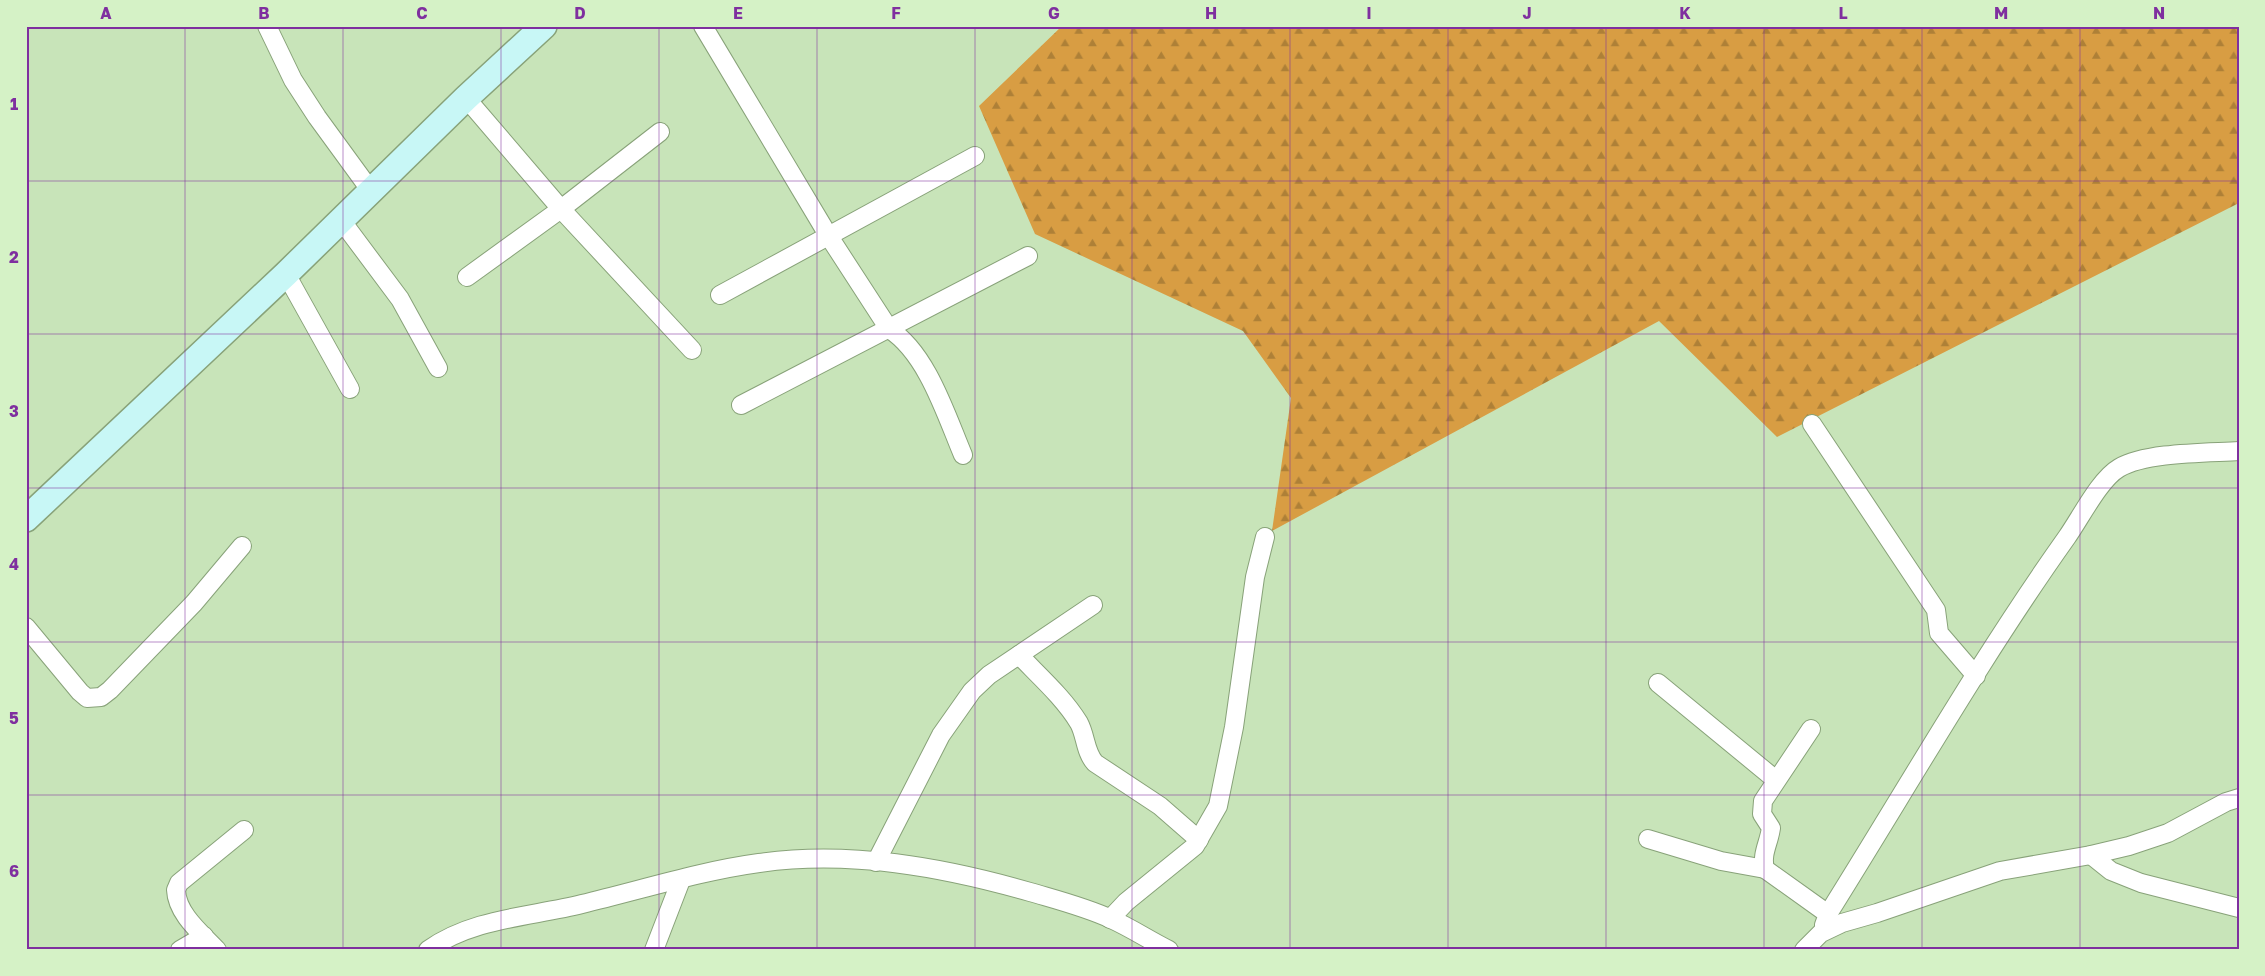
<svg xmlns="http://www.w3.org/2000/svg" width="2265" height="976" font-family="'Golos Text',sans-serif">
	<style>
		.forest { fill: url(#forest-firs) }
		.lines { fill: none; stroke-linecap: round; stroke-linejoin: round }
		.street-casing { stroke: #88a279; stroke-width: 20 }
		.secondary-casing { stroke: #88a279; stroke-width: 28 }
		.street { stroke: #fff; stroke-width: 18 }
		.secondary { stroke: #c8f7f6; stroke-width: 25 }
		.grid { fill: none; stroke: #7f2f9f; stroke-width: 1; stroke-opacity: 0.55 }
		.neatline { fill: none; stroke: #7f2f9f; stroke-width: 2 }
		.grid-label { font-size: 16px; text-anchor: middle; font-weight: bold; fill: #7f2f9f }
	</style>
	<defs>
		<pattern id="forest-firs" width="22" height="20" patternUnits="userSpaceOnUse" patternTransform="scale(1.25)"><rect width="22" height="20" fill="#d89d43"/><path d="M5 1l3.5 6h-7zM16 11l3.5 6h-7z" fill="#ae8037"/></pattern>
	</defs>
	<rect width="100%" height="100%" fill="#c8e4b9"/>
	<!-- forest -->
	<polygon class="forest" points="1062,26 2239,26 2239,203 1777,437 1659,321 1272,531 1291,398 1243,331 1035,234 979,106"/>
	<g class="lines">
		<!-- street casing -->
		<g class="street-casing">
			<g id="street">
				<polyline points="267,26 293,80 317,117 371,191"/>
				<path d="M 703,26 L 828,235 L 889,329 C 927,353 946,415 963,455"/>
				<polyline points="466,98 561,209 692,350"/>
				<polyline points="341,220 400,299 438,368"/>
				<polyline points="286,274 350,389"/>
				<polyline points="467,277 561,209 660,132"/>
				<polyline points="720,295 975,156"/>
				<polyline points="741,405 1028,256"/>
				<polyline points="1812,424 1936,610 1939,633 1976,676"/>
				<polyline points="26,627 80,692 87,698 101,697 110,690 194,603 242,546"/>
				<path d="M 1019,655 C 1039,676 1064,698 1079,723 C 1086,736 1085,752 1095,763 L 1160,806 L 1199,840"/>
				<polyline points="1658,683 1776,780"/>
				<path d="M 1811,729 L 1763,801 L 1762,814 L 1771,828 C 1769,843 1761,854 1765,869 L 1828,914 L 1824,925"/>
				<polyline points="1648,839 1721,861 1765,869"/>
				<polyline points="2091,855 2111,871 2141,883 2239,908"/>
				<polyline points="876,862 941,735 972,691 989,675 1093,605"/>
				<path d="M 1828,914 C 1907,788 1981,658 2067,537 C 2081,517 2100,479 2119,468 C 2146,452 2207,453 2239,451"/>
				<polyline points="1110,919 1126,902 1195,846 1218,806 1234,727 1255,577 1265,537"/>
				<polyline points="180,950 204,936"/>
				<path d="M 217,950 C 201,933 177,914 176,890 L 179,883 L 244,830"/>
				<path d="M 428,950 C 473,918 530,917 582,904 C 641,890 700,871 759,863 C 849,850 943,867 1030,892 C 1057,900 1085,907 1111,919 C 1131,928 1149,940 1169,950"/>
				<polyline points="654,950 681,880"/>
				<polyline points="1804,950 1821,933 1842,923 1877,913 2000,871 2091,855 2129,846 2168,833 2226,802 2239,798"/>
			</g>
		</g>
		<!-- secondary casing -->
		<g class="secondary-casing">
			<polyline id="secondary" points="26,519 286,274 466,98 544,26"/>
		</g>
		<!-- street -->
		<use href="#street" class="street"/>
		<!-- secondary -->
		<use href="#secondary" class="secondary"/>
	</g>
	<!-- grid -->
	<path class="grid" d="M 185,26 L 185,950M 343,26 L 343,950M 501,26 L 501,950M 659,26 L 659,950M 817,26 L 817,950M 975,26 L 975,950M 1132,26 L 1132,950M 1290,26 L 1290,950M 1448,26 L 1448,950M 1606,26 L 1606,950M 1764,26 L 1764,950M 1922,26 L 1922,950M 2080,26 L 2080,950M 26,181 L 2239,181M 26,334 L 2239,334M 26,488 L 2239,488M 26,642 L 2239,642M 26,795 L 2239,795"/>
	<!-- border -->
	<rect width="2265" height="976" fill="none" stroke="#d5f2c6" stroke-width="55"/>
	<rect x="28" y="28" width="2210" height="920" class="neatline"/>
	<g class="grid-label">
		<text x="106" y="19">A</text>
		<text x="264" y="19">B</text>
		<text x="422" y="19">C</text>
		<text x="580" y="19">D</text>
		<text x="738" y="19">E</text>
		<text x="896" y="19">F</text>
		<text x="1054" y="19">G</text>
		<text x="1211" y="19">H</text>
		<text x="1369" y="19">I</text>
		<text x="1527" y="19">J</text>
		<text x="1685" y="19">K</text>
		<text x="1843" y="19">L</text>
		<text x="2001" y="19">M</text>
		<text x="2159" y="19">N</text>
		<text x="14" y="110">1</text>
		<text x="14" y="263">2</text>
		<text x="14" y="417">3</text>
		<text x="14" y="570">4</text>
		<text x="14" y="724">5</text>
		<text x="14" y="877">6</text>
	</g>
</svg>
